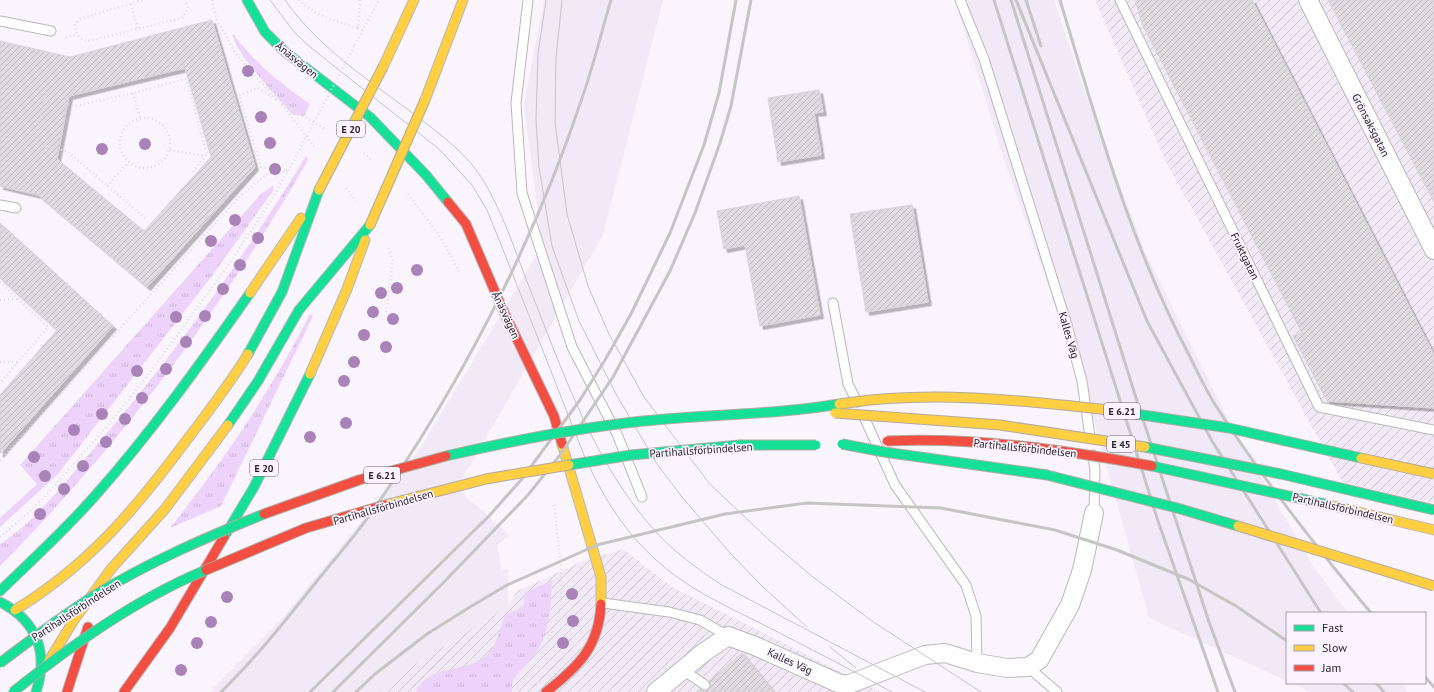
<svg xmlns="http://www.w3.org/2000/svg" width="1434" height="692" font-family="'PT Sans',sans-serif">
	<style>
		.built { fill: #f2e9f6 }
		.industrial { fill: url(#industrial-furrows) }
		.grass { fill: url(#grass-tufts) }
		.building { fill: url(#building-hatch); stroke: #d8d5da; fill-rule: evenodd; filter: url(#shadow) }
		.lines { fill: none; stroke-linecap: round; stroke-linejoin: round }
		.lane-casing { stroke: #bbb7bc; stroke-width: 11 }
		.street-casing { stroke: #bbb7bc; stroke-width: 20 }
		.fast-casing { stroke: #bbb7bc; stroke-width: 11 }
		.slow-casing { stroke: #bbb7bc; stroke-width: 11 }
		.jam-casing { stroke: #bbb7bc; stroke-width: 11 }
		.path { stroke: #e0dee0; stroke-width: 2.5; stroke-dasharray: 1 3; stroke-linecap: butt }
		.lane { stroke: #fefeff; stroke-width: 9 }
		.street { stroke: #fefeff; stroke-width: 18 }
		.fast { stroke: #16e098; stroke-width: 9 }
		.slow { stroke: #ffcf43; stroke-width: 9 }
		.jam { stroke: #f24e42; stroke-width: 9 }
		.tram { stroke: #c5c5c6; stroke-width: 1 }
		.rail { stroke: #c5c5c6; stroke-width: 3 }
		.fast-bridge-casing { stroke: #b1a9a1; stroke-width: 11; stroke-linecap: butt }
		.slow-bridge-casing { stroke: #b1a9a1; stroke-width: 11; stroke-linecap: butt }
		.jam-bridge-casing { stroke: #b1a9a1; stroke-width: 11; stroke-linecap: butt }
		.path-bridge { stroke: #e0dee0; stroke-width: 2.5; stroke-dasharray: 1 3; stroke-linecap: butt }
		.fast-bridge { stroke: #16e098; stroke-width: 9 }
		.slow-bridge { stroke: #ffcf43; stroke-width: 9 }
		.jam-bridge { stroke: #f24e42; stroke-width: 9 }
		.tree { fill: #a982b8 }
		.labels { text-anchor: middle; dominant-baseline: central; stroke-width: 3.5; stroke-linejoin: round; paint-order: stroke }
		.shield { fill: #fbf2ff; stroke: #68636a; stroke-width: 1 }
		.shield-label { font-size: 10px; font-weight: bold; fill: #29262a }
		.street-label { font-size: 11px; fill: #29262a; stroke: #fbf2ff }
	</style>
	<defs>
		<pattern id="industrial-furrows" width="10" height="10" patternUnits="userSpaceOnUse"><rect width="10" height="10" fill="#f2e9f6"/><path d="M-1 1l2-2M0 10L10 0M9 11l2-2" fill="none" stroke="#d0c8d3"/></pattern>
		<pattern id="grass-tufts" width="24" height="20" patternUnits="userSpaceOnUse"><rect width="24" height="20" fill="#edd3fa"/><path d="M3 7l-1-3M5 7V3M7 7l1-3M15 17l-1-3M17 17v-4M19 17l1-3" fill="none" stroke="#cbb5d6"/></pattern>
		<pattern id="building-hatch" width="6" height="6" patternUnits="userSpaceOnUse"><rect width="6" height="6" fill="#dfdbe1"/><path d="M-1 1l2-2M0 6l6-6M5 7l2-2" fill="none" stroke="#bfbcc1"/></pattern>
		<filter id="shadow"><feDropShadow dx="3.5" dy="3.5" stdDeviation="0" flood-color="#0004"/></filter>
	</defs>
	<rect width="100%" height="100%" fill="#faf5fc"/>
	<!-- built -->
	<g class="built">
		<polygon points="544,0 663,0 603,235 457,488 509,535 498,545 501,571 508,568 508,606 395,677 378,692 210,692 284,616 418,452 542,246 524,105"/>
		<polygon points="955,0 1054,0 1084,90 1145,252 1231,425 1313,566 1348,613 1287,613 1287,681 1149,618 1087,396 1002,154"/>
		<polygon points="1292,683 1401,683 1408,692 1311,692"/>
	</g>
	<!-- industrial -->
	<g class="industrial">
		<polygon points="1095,0 1434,0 1434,503 1343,483 1165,160"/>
		<polygon points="623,549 672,587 881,692 378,692 395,677 508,606 517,591 581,562"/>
	</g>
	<!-- grass -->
	<g class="grass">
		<path d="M 233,34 C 255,63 281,84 310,104 L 304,116 L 293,115 C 281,101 232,50 233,34 Z"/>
		<path d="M 306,156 L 308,160 C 223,308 120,445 0,566 L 0,544 C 36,521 63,484 91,452 C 171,359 242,261 306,156 Z"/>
		<polygon points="274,185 273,191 211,277 58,474 0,527 0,518 37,484 20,465 261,194"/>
		<path d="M 310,314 L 313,316 L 221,506 L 170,528 C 224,460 271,391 310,314 Z"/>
		<path d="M 552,580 C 551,604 550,630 537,651 C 529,664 509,676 512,692 L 416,692 C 432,659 472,677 491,650 C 499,639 500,627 505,615 L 519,609 L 524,604 L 525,593 Z"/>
	</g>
	<!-- building -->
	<g class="building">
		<polygon points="1135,0 1252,0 1434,355 1434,408 1327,401 1293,336 1302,333 1143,26"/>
		<polygon points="1328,0 1434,0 1434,202"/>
		<path d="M 212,20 L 255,167 L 147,287 L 38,195 L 0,186 L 0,41 L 70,57 ZM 185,68 L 211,157 L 144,231 L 57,159 L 69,96 Z"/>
		<polygon points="819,90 823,112 814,113 821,155 778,162 768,98"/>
		<polygon points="799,196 820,315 760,326 745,245 724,249 717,211"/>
		<polygon points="912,205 928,302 866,312 850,214"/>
		<polygon points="0,223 113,326 0,454 0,395 57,330 0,278"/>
		<polygon points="742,653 774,692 696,692 700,689 708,690 711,686 709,681"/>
	</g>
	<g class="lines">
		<!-- lane casing -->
		<g class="lane-casing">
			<g id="lane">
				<polyline points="528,0 516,103 522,193 572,347 617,434 642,497"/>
				<polyline points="960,0 984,59 1067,325 1082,381 1090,437"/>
				<polyline points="1120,0 1319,407 1434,430"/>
				<polyline points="0,21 51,31"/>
				<polyline points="0,205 16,208"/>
				<polyline points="833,303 848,384 857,402"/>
				<polyline points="864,417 895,485 966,585 976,616 977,663"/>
				<polyline points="1093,455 1095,471 1094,513"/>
				<polyline points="603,603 669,612 700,620 728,636"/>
				<polyline points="1028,667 1057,692"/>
				<polyline points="683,670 705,685"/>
			</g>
		</g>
		<!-- street casing -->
		<g class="street-casing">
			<g id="street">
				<polyline points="1308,0 1434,250"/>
				<polyline points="656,692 703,653 728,636 755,646 838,683 847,685 925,655 945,653 977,663 1007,668 1028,667 1039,660 1070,605 1082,570 1094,513"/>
			</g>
		</g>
		<!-- fast casing -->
		<g class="fast-casing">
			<g id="fast">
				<polyline points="247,0 265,32 284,51 370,117 426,175 448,202"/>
				<polyline points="248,354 282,292 319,190"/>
				<polyline points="228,425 258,381 299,310 370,225"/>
				<polyline points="224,537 254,487 310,374"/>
				<path d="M 0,591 C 32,560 65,530 94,497 C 151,433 201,363 250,293"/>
				<path d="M 0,602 C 37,621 49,653 36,692"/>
			</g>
		</g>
		<!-- slow casing -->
		<g class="slow-casing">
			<g id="slow">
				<polyline points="383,67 414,0"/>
				<polyline points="425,100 463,0"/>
				<polyline points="250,293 301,218"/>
				<polyline points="310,374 347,289 365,240"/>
				<polyline points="562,444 601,577 601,604"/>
				<polyline points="1325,504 1434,530"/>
				<path d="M 15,610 C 87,566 133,512 183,445 C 206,415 229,385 248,354"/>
				<polyline points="47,664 74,620 111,569 165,509 228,425"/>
			</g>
		</g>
		<!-- jam casing -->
		<g class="jam-casing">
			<g id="jam">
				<polyline points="448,202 466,224 502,308 554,416 562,444"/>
				<polyline points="67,692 88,627"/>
				<polyline points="124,692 170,628 224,537"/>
				<path d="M 546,692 C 578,667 599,647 601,604"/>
			</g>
		</g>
		<!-- path -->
		<g class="path">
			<path d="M 142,0 L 80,19 L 75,25 C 76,34 79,41 90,41 L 182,18 L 188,8 L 186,0"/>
			<polyline points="212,0 216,18 234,51 253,74 280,102 316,149"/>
			<path d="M 299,0 C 314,15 338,22 358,28"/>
			<polyline points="360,0 358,28 363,30"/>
			<polyline points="131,4 138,29"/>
			<polyline points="66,38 76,34"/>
			<polyline points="355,45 379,0"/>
			<polyline points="46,92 35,144 67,151 145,218"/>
			<polyline points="133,93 140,118"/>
			<polyline points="45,99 75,106 133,93 185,79 188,85 207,154 192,173"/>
			<polyline points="276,99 258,88 239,95 261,167 286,170"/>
			<polyline points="282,103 325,129"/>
			<circle cx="145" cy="143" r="25"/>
			<polyline points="170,150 205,156"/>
			<polyline points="364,153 373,161"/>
			<polyline points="107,186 128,163"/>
			<polyline points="346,188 356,201"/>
			<polyline points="408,194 441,238 460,273"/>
			<polyline points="0,282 48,327 0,383"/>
			<polyline points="0,300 17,299"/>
			<polyline points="386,312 393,261 388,246"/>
			<polyline points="0,362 18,362"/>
			<polyline points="0,461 240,196 267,174 288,171"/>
			<polyline points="0,537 28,513 48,493 109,424 154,367 229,264 270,202 292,164"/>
			<polyline points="520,692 517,687 545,653 561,608 561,568 554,502"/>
		</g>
		<!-- lane -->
		<use href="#lane" class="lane"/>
		<!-- street -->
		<use href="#street" class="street"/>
		<!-- fast -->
		<use href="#fast" class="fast"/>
		<!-- slow -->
		<use href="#slow" class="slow"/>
		<!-- jam -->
		<use href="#jam" class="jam"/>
		<!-- tram -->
		<g class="tram">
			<path d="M 270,0 L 295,33 L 310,47 L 439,149 L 472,185 L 487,210 L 502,247 L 584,455 C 602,495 623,530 655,559 C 685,587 722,604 758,622 C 803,645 848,668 892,692"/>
			<path d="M 285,0 C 319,49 372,82 419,118 C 441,135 466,153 481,177 C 502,210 514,248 528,284 C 562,369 593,463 656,532 C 675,553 698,569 720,584 L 925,692"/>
			<polyline points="546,0 538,54 536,120 539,167 552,246 579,321 616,394 657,464 682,497 730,553 762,586 807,627"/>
			<polyline points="562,0 556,58 555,122 567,214 588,286 609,334 644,397 709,483 769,540 813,577 872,621 981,692"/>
			<polyline points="830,647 856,668"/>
		</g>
		<!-- rail -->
		<g class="rail">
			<polyline points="994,0 1158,521 1218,692"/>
			<polyline points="1011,0 1137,401 1209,622 1235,692"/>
			<polyline points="1016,0 1147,321 1212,441 1321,613"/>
			<polyline points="1026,0 1041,46"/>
			<path d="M 1060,0 C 1097,122 1130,244 1190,357 C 1199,375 1207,393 1218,409 C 1264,481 1317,548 1371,613"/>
			<polyline points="1425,677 1434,687"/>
			<polyline points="1343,683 1353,692"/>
			<polyline points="1376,683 1384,692"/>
			<path d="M 221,692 C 258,656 289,616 321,576 C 338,555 356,535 371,513 C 459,388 533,245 581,101 C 593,68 601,33 611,0"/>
			<polyline points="310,692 489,516 521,480 580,400 605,360 631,314 670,233 704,145 719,93 736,0"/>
			<polyline points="333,692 444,582 528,495 560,455 613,377 670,271 695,213 720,143 731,106 751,0"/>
			<polyline points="356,692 375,674 427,634 470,607 507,585 597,545 725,514 807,503 941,508 1055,530 1117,550 1188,579 1236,606 1287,641"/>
		</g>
		<!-- fast-bridge casing -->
		<g class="fast-bridge-casing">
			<g id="fast-bridge">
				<polyline points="1109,410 1229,428 1361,458"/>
				<polyline points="842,444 884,452 1047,475 1177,508 1238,526"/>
				<polyline points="1145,447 1281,474 1434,510"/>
				<path d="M 446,456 C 511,441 577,428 643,421 C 708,414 774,415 839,404"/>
				<polyline points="569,465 631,455 740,445 816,445"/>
				<polyline points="1152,466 1325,504"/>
				<path d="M 0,663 C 32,639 63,615 97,594 C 149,562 207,537 264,514"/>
				<path d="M 13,692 C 72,645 136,599 206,570"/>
			</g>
		</g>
		<!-- slow-bridge casing -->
		<g class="slow-bridge-casing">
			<g id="slow-bridge">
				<polyline points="319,190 383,67"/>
				<polyline points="370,225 425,100"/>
				<path d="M 839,404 C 928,390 1020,400 1109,410"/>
				<polyline points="835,413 1000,425 1145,447"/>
				<polyline points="1361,458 1434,474"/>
				<polyline points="385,505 486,479 569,465"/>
				<polyline points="1238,526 1434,586"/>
			</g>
		</g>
		<!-- jam-bridge casing -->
		<g class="jam-bridge-casing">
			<g id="jam-bridge">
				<path d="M 887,441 C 976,437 1065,450 1152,466"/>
				<polyline points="264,514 359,480 446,456"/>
				<polyline points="206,570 306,528 385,505"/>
			</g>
		</g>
		<!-- path-bridge -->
		<polyline class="path-bridge" points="292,164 355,45"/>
		<!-- fast-bridge -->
		<use href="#fast-bridge" class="fast-bridge"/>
		<!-- slow-bridge -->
		<use href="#slow-bridge" class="slow-bridge"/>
		<!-- jam-bridge -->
		<use href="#jam-bridge" class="jam-bridge"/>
	</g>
	<!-- trees -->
	<g class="tree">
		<circle cx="248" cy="71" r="6"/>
		<circle cx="261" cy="117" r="6"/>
		<circle cx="270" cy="143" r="6"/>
		<circle cx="145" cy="144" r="6"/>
		<circle cx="102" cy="149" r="6"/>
		<circle cx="275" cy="169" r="6"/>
		<circle cx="235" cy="220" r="6"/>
		<circle cx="258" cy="238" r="6"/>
		<circle cx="211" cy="241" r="6"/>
		<circle cx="240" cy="265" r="6"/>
		<circle cx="417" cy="270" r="6"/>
		<circle cx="397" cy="288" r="6"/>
		<circle cx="223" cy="289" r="6"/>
		<circle cx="381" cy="293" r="6"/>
		<circle cx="373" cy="312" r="6"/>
		<circle cx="205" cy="316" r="6"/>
		<circle cx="176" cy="317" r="6"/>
		<circle cx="393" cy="319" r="6"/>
		<circle cx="364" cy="335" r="6"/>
		<circle cx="186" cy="342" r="6"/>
		<circle cx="386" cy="347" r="6"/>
		<circle cx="354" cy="362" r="6"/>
		<circle cx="166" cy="369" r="6"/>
		<circle cx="137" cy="371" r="6"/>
		<circle cx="344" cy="381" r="6"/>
		<circle cx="142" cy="398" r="6"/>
		<circle cx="102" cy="414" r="6"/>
		<circle cx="125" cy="419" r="6"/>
		<circle cx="346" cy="423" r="6"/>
		<circle cx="74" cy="430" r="6"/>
		<circle cx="310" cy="437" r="6"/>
		<circle cx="106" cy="442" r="6"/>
		<circle cx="34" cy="457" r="6"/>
		<circle cx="83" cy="466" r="6"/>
		<circle cx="45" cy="476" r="6"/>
		<circle cx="64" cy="489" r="6"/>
		<circle cx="40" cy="514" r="6"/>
		<circle cx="572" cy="594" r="6"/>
		<circle cx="227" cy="597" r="6"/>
		<circle cx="573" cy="621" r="6"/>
		<circle cx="211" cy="622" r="6"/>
		<circle cx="197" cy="643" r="6"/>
		<circle cx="563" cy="643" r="6"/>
		<circle cx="181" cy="670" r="6"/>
	</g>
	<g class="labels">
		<!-- shield labels -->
		<g class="shield">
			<rect x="337" y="121" width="28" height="16" rx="3"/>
			<rect x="1104" y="403" width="36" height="16" rx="3"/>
			<rect x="1107" y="436" width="28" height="16" rx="3"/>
			<rect x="250" y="460" width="28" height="16" rx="3"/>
			<rect x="364" y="467" width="36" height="16" rx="3"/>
		</g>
		<g class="shield-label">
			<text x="351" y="129">E 20</text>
			<text x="1122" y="411">E 6.21</text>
			<text x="1121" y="444">E 45</text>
			<text x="264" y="468">E 20</text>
			<text x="382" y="475">E 6.21</text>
		</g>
		<!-- street labels -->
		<g class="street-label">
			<text transform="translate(297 60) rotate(39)">Ånäsvägen</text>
			<text transform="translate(1371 125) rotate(63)">Grönsaksgatan</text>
			<text transform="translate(1245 256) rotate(64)">Fruktgatan</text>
			<text transform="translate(506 315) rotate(65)">Ånäsvägen</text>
			<text transform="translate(1069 335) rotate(74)">Kalles Väg</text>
			<text transform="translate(1025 448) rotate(6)">Partihallsförbindelsen</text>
			<text transform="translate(701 450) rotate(-4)">Partihallsförbindelsen</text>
			<text transform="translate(383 507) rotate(-16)">Partihallsförbindelsen</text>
			<text transform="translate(1343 508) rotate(13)">Partihallsförbindelsen</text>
			<text transform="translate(76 610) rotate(-33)">Partihallsförbindelsen</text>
			<text transform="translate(790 661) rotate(25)">Kalles Väg</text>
		</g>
	</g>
	<!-- legend -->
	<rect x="1286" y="612" width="140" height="72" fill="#fbf2ff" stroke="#a7a0aa"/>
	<rect x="1294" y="625" width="20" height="6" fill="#16e098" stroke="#a7a0aa"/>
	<text x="1322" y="632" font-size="12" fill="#29262a">Fast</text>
	<rect x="1294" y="645" width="20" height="6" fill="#ffcf43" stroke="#a7a0aa"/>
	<text x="1322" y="652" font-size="12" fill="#29262a">Slow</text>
	<rect x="1294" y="665" width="20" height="6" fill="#f24e42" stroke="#a7a0aa"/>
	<text x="1322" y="672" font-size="12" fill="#29262a">Jam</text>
</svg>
